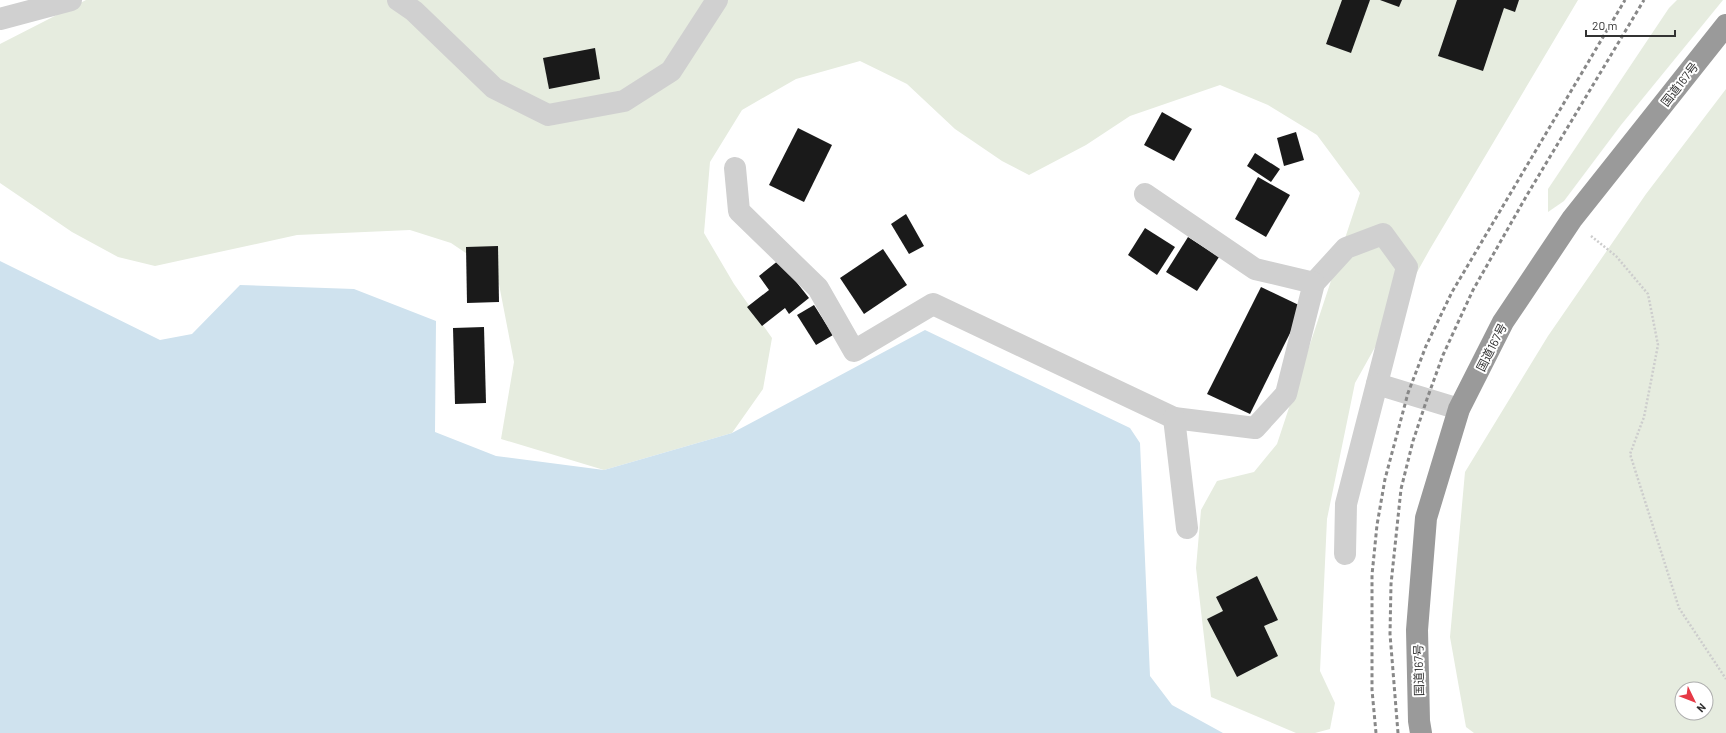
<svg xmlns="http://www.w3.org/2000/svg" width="1726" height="733" font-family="Barlow,'Noto Sans JP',sans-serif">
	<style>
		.green { fill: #e6ecdf; fill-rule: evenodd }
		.water { fill: #cfe2ee }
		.building { fill: #1a1a1a }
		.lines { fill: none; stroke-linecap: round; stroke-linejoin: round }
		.path { stroke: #cdcdcd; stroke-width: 2.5; stroke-dasharray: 2 2; stroke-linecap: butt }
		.minor { stroke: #d0d0d0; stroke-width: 22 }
		.highway { stroke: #9a9a9a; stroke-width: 22 }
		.rail { stroke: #888; stroke-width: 3; stroke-dasharray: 4 3; stroke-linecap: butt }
		.labels { text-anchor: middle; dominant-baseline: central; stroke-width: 4; stroke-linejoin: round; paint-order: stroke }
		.street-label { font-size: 12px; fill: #333; stroke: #fff }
	</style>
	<rect width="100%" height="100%" fill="#fff"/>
	<!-- green -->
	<g class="green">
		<polygon points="86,0 1578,0 1430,249 1355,383 1327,519 1320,671 1335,703 1330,729 1315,733 1296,733 1211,697 1196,568 1201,510 1217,481 1254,472 1277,444 1360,193 1317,135 1268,105 1220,85 1130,116 1086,145 1029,175 1002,161 955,129 907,84 860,61 796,79 742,110 710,162 704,233 734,284 772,338 763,389 732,433 604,470 501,439 514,362 497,274 451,243 410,230 297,235 155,266 118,257 72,232 0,183 0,44"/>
		<polygon points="1677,0 1723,0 1621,125 1564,201 1548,212 1548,189 1669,8"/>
		<path d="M 1726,89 L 1726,733 L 1474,733 L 1466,727 L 1450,637 L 1465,472 L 1548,336 L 1646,194 ZM 1682,689 L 1706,689 L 1706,713 L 1682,713 Z"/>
	</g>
	<!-- water -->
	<polygon class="water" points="0,261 160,340 192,334 240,285 354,289 436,321 435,432 496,456 604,470 732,433 925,330 1130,428 1140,443 1150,676 1172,705 1223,733 0,733"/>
	<!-- building -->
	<g class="building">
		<polygon points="1342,0 1370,0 1351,53 1326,44"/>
		<polygon points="1380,0 1402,0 1399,7"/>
		<polygon points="1457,0 1519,0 1515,12 1504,8 1483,71 1438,56"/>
		<polygon points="595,48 600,79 549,89 543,58"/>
		<polygon points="1162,112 1192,129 1174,161 1144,145"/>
		<polygon points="798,128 832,145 804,202 769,185"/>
		<polygon points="1296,132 1304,160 1284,166 1277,138"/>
		<polygon points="1255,153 1280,169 1271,182 1247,166"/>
		<polygon points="1258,177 1290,195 1266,237 1235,219"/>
		<polygon points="906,214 924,246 909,254 891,224"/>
		<polygon points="1145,228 1175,247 1157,275 1128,255"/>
		<polygon points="1188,237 1219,257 1197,291 1166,272"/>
		<polygon points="498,246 499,302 467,303 466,247"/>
		<polygon points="883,249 907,285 864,314 840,278"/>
		<polygon points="779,260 809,298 789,314 785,308 762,326 747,307 769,290 759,276"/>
		<polygon points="1261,287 1303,307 1250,414 1207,394"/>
		<polygon points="814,305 833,335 816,345 797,315"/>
		<polygon points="484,327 486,403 455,404 453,328"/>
		<polygon points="1257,576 1278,620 1264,626 1278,656 1237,677 1207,619 1223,611 1216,597"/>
	</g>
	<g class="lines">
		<!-- path -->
		<polyline class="path" points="1591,236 1616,256 1648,294 1658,345 1644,417 1630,454 1679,608 1726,679"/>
		<!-- minor -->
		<g class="minor">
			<polyline points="398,0 414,11 494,88 548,115 624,101 671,71 717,0"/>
			<polyline points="0,19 71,0"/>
			<polyline points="735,168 739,211 818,288 854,351 933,304 1174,418 1255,428 1286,394 1314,283 1346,248 1383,234 1407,267 1346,504 1345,554"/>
			<polyline points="1145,194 1255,269 1314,283"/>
			<polyline points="1377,384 1459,409"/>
			<polyline points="1174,418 1187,528"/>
		</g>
		<!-- highway -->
		<polyline class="highway" points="1421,733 1419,721 1417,630 1426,518 1459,409 1503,322 1572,219 1726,25"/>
		<!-- rail -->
		<g class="rail">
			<polyline points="1376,733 1372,690 1372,575 1377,525 1385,479 1408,393 1426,346 1452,292 1625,0"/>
			<polyline points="1398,733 1390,634 1391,584 1401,489 1413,441 1427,399 1443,355 1473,290 1527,195 1644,0"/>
		</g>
	</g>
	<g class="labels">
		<!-- street labels -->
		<g class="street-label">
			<text transform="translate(1679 84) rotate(-52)">国道167号</text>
			<text transform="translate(1491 347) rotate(-63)">国道167号</text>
			<text transform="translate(1418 670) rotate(-91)">国道167号</text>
		</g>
	</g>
	<!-- north arrow -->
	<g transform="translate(1694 701) rotate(133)"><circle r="19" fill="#ffffff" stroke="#adadad"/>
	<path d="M0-3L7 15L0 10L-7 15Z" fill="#e63946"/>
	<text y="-6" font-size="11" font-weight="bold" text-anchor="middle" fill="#333333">N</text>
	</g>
	<!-- scale -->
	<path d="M1586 30v6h89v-6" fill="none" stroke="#333333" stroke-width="2"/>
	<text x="1592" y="30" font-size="12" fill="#333333" stroke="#ffffff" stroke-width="3" paint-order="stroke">20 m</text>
</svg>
